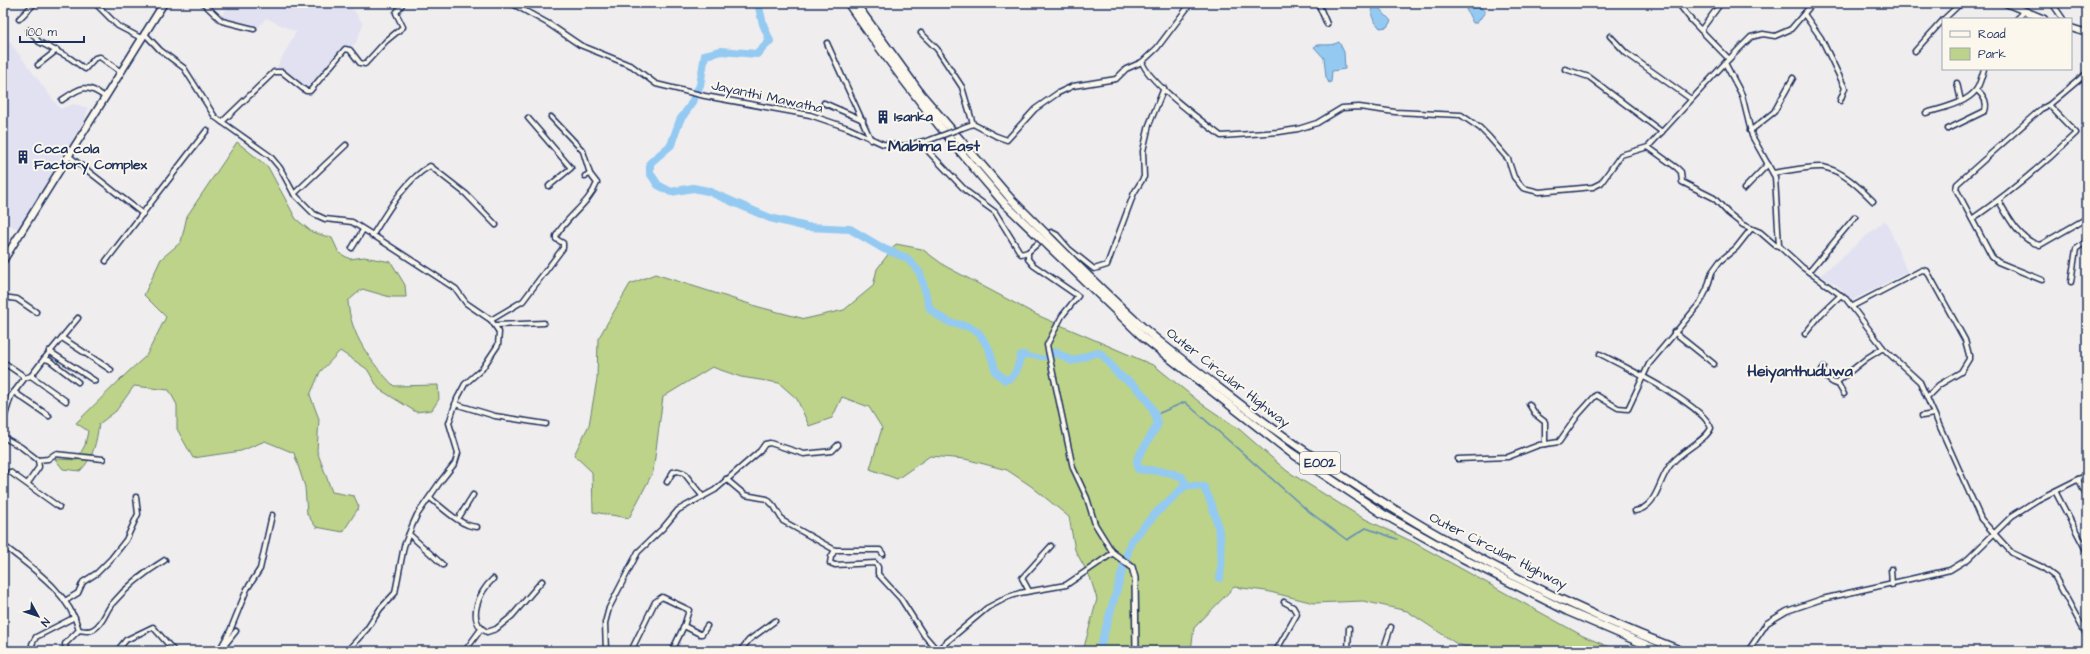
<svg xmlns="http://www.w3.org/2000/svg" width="2090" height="654" font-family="'Architects Daughter',sans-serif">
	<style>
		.built { fill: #e1e1f1 }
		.green { fill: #bcd389; stroke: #6c8174 }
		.water { fill: #94caf2; stroke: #648cb7 }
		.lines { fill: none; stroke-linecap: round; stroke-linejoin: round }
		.stream { stroke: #648cb7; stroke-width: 1.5 }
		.canal { stroke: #94caf2; stroke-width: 4.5 }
		.river { stroke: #94caf2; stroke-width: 8 }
		.minor-casing { stroke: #1b2f5e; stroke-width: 7 }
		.tertiary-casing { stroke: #1b2f5e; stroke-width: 8 }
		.primary-casing { stroke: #1b2f5e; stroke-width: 9 }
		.motorway-casing { stroke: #1b2f5e; stroke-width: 10 }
		.minor { stroke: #fbf7ec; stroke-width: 4 }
		.tertiary { stroke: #fbf7ec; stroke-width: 5 }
		.primary { stroke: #fbf7ec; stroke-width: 6 }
		.motorway { stroke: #fbf7ec; stroke-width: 7 }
		.minor-bridge-casing { stroke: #1b2f5e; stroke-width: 7; stroke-linecap: butt }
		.motorway-bridge-casing { stroke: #1b2f5e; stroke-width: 10; stroke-linecap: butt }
		.minor-bridge { stroke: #fbf7ec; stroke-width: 4 }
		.motorway-bridge { stroke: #fbf7ec; stroke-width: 7 }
		.labels { text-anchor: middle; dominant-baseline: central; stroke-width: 4; stroke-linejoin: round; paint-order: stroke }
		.shield { fill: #fbf7ec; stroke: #5e6b89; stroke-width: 1 }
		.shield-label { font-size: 13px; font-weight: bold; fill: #1b2f5e }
		.street-label { font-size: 14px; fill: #1b2f5e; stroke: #fbf7ec }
		.poi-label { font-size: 14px; font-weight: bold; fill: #1b2f5e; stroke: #fbf7ec; text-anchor: start }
		.quarter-label { font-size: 16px; font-weight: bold; fill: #1b2f5e; stroke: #fbf7ec }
	</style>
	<rect width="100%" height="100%" fill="#efedee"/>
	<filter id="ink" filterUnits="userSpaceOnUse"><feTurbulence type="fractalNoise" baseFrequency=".025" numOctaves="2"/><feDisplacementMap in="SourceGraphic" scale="8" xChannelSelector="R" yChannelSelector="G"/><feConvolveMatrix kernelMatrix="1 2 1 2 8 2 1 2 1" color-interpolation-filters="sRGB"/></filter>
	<g filter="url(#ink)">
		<!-- built -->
		<g class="built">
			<polygon points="231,3 349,3 363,24 356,43 341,53 308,95 295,80 277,67 296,32 266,18 254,33 226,21 221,17"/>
			<polygon points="3,33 60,109 74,104 88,108 85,119 18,229 3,222"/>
			<polygon points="1885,220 1890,230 1907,272 1852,300 1837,285 1821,275"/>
		</g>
		<!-- green -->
		<g class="green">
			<path d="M 237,142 L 268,167 L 296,219 L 312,232 L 332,238 L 339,253 L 350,259 L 364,257 L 391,262 L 405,285 L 406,297 L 390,297 L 362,289 L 348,301 C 350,334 371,363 394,386 L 438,385 L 439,399 L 432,410 L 416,412 L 379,389 L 367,369 L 340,351 L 320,372 L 310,395 L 319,419 L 317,451 L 332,492 L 354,496 L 359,507 L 343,532 L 316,527 L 307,514 L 305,487 L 294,453 L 265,441 L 241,451 L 193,458 L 177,429 L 177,405 L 169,390 L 134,386 L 116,411 L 99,424 C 96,443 94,457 80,471 L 63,469 L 55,459 L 77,460 L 85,445 L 88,431 L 76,423 L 128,372 L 146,356 L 166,317 L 144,295 L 161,259 L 181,242 L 187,216 Z"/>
			<polygon points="896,244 922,249 945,266 1037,315 1155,366 1202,404 1239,429 1287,471 1361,517 1413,542 1583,636 1619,651 1482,651 1457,644 1407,611 1363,601 1314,603 1266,591 1234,587 1194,628 1191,651 1083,651 1097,599 1090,577 1075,550 1069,517 1031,486 1007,470 965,459 930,456 897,479 870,469 882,428 869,407 842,397 832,418 809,426 797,399 779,383 741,377 712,367 663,397 653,472 629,518 593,512 592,472 574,455 589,425 597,379 598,339 630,284 655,274 759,307 805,319 844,310 873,286 877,269"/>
		</g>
		<!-- water -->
		<g class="water">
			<polygon points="1463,3 1480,7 1485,12 1477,23 1473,23"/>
			<path d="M 1373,8 L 1379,8 L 1391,21 L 1387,27 L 1380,28 C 1375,22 1369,16 1373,8 Z"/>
			<path d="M 1339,42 L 1344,52 L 1345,69 L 1332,71 L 1331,82 L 1329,83 L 1326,77 L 1324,58 L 1314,47 C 1320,42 1328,48 1339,42 Z"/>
		</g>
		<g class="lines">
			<!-- stream -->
			<polyline class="stream" points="1155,415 1185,402 1307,510 1347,540 1366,528 1397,539"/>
			<!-- canal -->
			<polyline class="canal" points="1024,355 1045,358"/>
			<!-- river -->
			<g class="river">
				<path d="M 758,3 L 763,24 L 770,41 L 757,54 L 721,51 L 705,55 L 700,85 L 690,106 L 680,120 L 671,145 L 650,163 L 650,173 L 658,185 L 671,192 L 693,188 L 708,191 L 770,218 L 807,227 L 850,229 L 884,249 L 907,258 L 920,273 L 930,309 L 940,317 L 951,323 L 967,326 L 979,333 L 989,349 L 996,372 L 1005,380 C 1017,378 1018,365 1021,355 L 1024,355"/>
				<path d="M 1050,356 L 1055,352 L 1072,361 L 1098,352 C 1109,359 1109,365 1117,373 C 1122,378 1129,381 1135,386 C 1146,396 1154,409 1158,424 L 1137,459 L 1138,469 L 1168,472 L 1182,477 L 1186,485 L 1157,512 L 1131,541 L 1099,651"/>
				<path d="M 1186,485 L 1204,487 C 1218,516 1225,545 1220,578"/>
			</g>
			<!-- minor casing -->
			<g class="minor-casing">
				<g id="minor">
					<polyline points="95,3 118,26 141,38"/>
					<polyline points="203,3 222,21 254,29"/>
					<polyline points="511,3 549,24 580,45 632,66 656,84 705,96 810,115 848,128 883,144 905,146 924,141"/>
					<polyline points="1318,3 1327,24"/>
					<polyline points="1678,3 1692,21 1729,59"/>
					<polyline points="1813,3 1791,29 1775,36 1763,34 1751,37 1725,63 1742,95 1752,136 1775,177 1779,246 1802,267 1846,299 1884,349 1920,382 1981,519 2012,553 2042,567 2055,577 2087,636"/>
					<polyline points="2052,3 2063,19"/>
					<polyline points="3,7 8,3"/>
					<polyline points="1804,14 1821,38 1845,88 1840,101"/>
					<polyline points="19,19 35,3"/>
					<polyline points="1944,19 1961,3"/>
					<polyline points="2017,19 2025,11"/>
					<polyline points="29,30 39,42 70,58 85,69 95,58 100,57 121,72"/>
					<polyline points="1701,30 1721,3"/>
					<polyline points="144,33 160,50 184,68 215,117 270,156 280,168 294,194 314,214 325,219 352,222 379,239 456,289 466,303 491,320 499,332 498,345 482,369 465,384 457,399 449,423 458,453 455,463 440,482 417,515 412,526 404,546 395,593 380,609 367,629 347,651"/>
					<polyline points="921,33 937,49 962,87 973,124"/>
					<polyline points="1610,36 1626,53 1691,99"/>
					<polyline points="827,43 871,140"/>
					<polyline points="1915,51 1943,20"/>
					<path d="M 1142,62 C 1149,83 1202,121 1221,136 L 1279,132 L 1298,129 L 1317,123 L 1342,108 L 1359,107 L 1395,112 L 1461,115 L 1480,128 L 1489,137 L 1508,159 L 1514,177 L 1523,188 L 1539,192 L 1593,187 L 1601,183 L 1621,155 L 1648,147 L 1725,63"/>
					<polyline points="38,65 57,50"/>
					<polyline points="1565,69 1589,77 1662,132"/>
					<polyline points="1957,83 1961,101"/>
					<path d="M 62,100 C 81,87 86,83 105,97"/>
					<polyline points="824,103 863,120"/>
					<path d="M 1926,113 C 1941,108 1966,104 1976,90 C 1980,85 1982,75 1984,69"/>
					<polyline points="551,117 583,151 590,174"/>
					<polyline points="528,118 571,168 549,186"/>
					<polyline points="222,122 274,72 282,72 306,91 310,91 345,49 350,50 360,63 365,64 386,41 403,27 396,13 403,3"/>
					<polyline points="962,128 973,124 996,136 1007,140 1035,109 1058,93 1073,86 1116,79 1126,69 1142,62 1157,48 1191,3"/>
					<path d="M 1948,129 L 1985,111 C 1988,102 1983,95 1977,90"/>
					<polyline points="1750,131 1774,112 1793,78"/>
					<polyline points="923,142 929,152 966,191 995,212 1021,254 1028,252 1051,232 1057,235 1069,249 1094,269 1107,265 1134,193 1144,177 1143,151 1149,125 1164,88"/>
					<polyline points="1648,147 1677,168 1681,172 1682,182 1714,198 1728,213 1743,225 1760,232 1775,245 1779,246"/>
					<polyline points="69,156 143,214"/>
					<path d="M 1773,173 C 1785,171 1812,166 1823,167 C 1843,171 1859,187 1873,201"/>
					<polyline points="1744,189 1768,164"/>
					<polyline points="294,194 346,145"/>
					<path d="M 1999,201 C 2008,217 2020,241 2040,245 L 2087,218"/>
					<path d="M 1972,219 C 2010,193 2043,165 2076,133 L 2049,105"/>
					<path d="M 372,236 C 387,212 405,180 430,166 L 466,194 L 496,225"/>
					<polyline points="352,248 363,230"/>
					<polyline points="106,261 207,130"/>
					<polyline points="1809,272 1855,217"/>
					<polyline points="2042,280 1998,262 1992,257 1956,189 1957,184 2041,109 2049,105 2087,73"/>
					<polyline points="2071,282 2076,249 2087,241"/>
					<polyline points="3,297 17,299 36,312"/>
					<polyline points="1853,306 1922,270 1927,271 1965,340 1969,355 1969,359 1961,372 1939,385 1927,397"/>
					<path d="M 491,320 L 523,301 L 563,248 L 563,243 L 556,239 L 556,236 C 567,216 589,204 597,183 L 590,174 L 585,176"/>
					<polyline points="496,325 544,323"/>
					<polyline points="1674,332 1714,364"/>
					<polyline points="1805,334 1821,314 1841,295"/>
					<polyline points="62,338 111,370"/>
					<polyline points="49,351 95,381"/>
					<path d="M 1600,354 C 1623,366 1704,405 1711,428 C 1705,442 1679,451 1669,467 C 1658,482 1657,507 1635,511"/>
					<polyline points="44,359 78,318"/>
					<polyline points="3,362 22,375 24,379 11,396 3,422"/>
					<path d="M 1824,367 L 1822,370 C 1826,377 1829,382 1837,384"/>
					<polyline points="31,376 44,359 49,360 78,382"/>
					<polyline points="24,378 31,376 66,401"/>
					<polyline points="14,392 49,416"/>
					<polyline points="1844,394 1837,382 1867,358 1883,348"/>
					<polyline points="455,404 495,416 546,424"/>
					<polyline points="1529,404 1536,415 1545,422 1545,444"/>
					<polyline points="1922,416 1934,414"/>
					<polyline points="3,437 21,447 38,460 48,459 55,454 103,459"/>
					<polyline points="1458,459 1508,457 1539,445 1559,442 1578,415 1596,395 1618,408 1628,409 1649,364 1700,303 1707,289 1712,272 1720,261 1736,248 1751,229"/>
					<polyline points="10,472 59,507"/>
					<polyline points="726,479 745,495 767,499 774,506 783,521 835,550 880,550 883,554"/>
					<polyline points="2078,479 2087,497"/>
					<polyline points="667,482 673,472 678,471 684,473 703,497"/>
					<polyline points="28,483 39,467 38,460"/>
					<polyline points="2055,491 2087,552"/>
					<path d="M 430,498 C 443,508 460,526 477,527"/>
					<polyline points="458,519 473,495"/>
					<polyline points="409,534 443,565"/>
					<path d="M 3,545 C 33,569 68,591 79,630 L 65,644 L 66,651"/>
					<polyline points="835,550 831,557 830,563 835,565 875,563 878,567 878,574 901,599 924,635 937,650"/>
					<polyline points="1891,569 1892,585"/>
					<path d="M 493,579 C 480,591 465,621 487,632 L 496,629 L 512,616 L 542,581"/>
					<polyline points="1029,591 1022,578 1051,546"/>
					<polyline points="65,601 78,593 83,582 97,573 111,559 126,540 138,514 136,497"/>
					<polyline points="684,626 700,634 702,634 707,626"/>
					<path d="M 79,630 C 85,631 89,632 94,629 C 104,623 105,612 112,604 C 128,585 144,573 165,560"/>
					<polyline points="34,651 32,644 36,637 75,617"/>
					<polyline points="117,651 126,640 153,627 174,651"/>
					<polyline points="219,651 230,631 247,589 260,569 272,515"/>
					<polyline points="220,651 236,631"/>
					<polyline points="329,651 336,649 342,651"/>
					<polyline points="465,651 481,629"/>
					<polyline points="606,651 605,623 609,608 638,552 663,528 678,510 715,490 760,451 765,444 770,443 804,454 832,451 838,445"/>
					<polyline points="631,651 655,602 662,597 689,610 684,626 672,651"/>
					<polyline points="740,651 749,640 775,621"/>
					<polyline points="936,651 987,608 1008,597 1020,593 1066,585 1113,553 1095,524 1087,498 1073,468 1047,345 1062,316 1078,296 1033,265 1028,259 1028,252"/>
					<polyline points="1276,651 1297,614 1293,607 1284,602"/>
					<polyline points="1348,651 1349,628"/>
					<polyline points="1383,651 1391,627"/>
					<polyline points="1748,651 1767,623 1787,611 1822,599 1950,570 1968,559 2012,516 2037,500 2087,475"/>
				</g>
			</g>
			<!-- tertiary casing -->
			<g class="tertiary-casing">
				<polyline id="tertiary" points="1113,553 1132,567 1135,578 1136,651"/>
			</g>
			<!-- primary casing -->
			<g class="primary-casing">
				<g id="primary">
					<polyline points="2006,3 2044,19"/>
					<polyline points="2071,28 2087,33"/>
					<polyline points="3,261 164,3"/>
				</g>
			</g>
			<!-- motorway casing -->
			<g class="motorway-casing">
				<g id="motorway">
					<path d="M 848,3 C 896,73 948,139 1004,203"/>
					<polyline points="855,3 921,94 1010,198"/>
				</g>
			</g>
			<!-- minor -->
			<use href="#minor" class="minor"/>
			<!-- tertiary -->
			<use href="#tertiary" class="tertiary"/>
			<!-- primary -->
			<use href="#primary" class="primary"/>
			<!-- motorway -->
			<use href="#motorway" class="motorway"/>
			<!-- minor-bridge casing -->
			<g class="minor-bridge-casing">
				<polyline id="minor-bridge" points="927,141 962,128"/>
			</g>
			<!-- motorway-bridge casing -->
			<g class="motorway-bridge-casing">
				<g id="motorway-bridge">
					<path d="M 1010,198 C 1056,243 1100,290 1148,332 C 1171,352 1196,370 1219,388 C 1360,498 1515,587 1682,651"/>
					<polyline points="1004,203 1144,338 1290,452 1383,514 1456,555 1567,611 1660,651"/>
				</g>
			</g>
			<!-- minor-bridge -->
			<use href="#minor-bridge" class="minor-bridge"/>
			<!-- motorway-bridge -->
			<use href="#motorway-bridge" class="motorway-bridge"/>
		</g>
	</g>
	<!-- icons -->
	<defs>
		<g id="building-bare" transform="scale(1.08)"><path d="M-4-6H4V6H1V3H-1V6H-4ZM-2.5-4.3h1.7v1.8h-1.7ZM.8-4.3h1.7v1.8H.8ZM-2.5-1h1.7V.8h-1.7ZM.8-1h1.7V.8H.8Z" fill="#1b2f5e" stroke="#fbf7ec" stroke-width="2.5" paint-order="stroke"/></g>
	</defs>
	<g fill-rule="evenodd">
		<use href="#building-bare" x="883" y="117"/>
		<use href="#building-bare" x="23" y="157"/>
	</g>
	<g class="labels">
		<!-- shield labels -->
		<rect class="shield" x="1300" y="452" width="40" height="22" rx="3"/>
		<g class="shield-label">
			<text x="1320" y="463">E002</text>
		</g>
		<!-- street labels -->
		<g class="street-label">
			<text transform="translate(767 97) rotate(12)">Jayanthi Mawatha</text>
			<text transform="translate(1228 378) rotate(38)">Outer Circular Highway</text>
			<text transform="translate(1498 551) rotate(27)">Outer Circular Highway</text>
		</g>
		<!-- poi labels -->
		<g class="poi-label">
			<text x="894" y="117">Isanka</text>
			<text x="34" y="149">Coca cola<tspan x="34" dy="16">Factory Complex</tspan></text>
		</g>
		<!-- quarter labels -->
		<g class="quarter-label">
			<text x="934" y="146">Mabima East</text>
			<text x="1800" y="371">Heiyanthuduwa</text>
		</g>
	</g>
	<!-- margin -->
	<rect width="2090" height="654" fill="none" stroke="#fbf7ec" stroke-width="16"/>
	<rect x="8" y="8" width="2074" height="638" fill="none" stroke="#1b2f5e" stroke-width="1.5" filter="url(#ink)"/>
	<!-- legend -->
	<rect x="1942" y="18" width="130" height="52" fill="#fbf7ec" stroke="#a1a7b3"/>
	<rect x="1950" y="31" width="20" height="6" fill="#fbf7ec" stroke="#a1a7b3"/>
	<text x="1978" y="38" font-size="12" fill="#1b2f5e">Road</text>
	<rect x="1950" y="48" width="20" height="12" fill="#bcd389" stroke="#a1a7b3"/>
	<text x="1978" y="58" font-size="12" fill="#1b2f5e">Park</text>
	<!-- north arrow -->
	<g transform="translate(38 616) rotate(130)" stroke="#fbf7ec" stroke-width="3" paint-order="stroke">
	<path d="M0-3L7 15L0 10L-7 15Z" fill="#1b2f5e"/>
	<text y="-6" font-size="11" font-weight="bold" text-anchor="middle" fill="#1b2f5e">N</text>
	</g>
	<!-- scale -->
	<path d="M20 36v6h64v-6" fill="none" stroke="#1b2f5e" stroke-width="2"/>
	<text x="26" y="36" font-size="12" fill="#1b2f5e" stroke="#fbf7ec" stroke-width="3" paint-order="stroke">100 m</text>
</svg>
